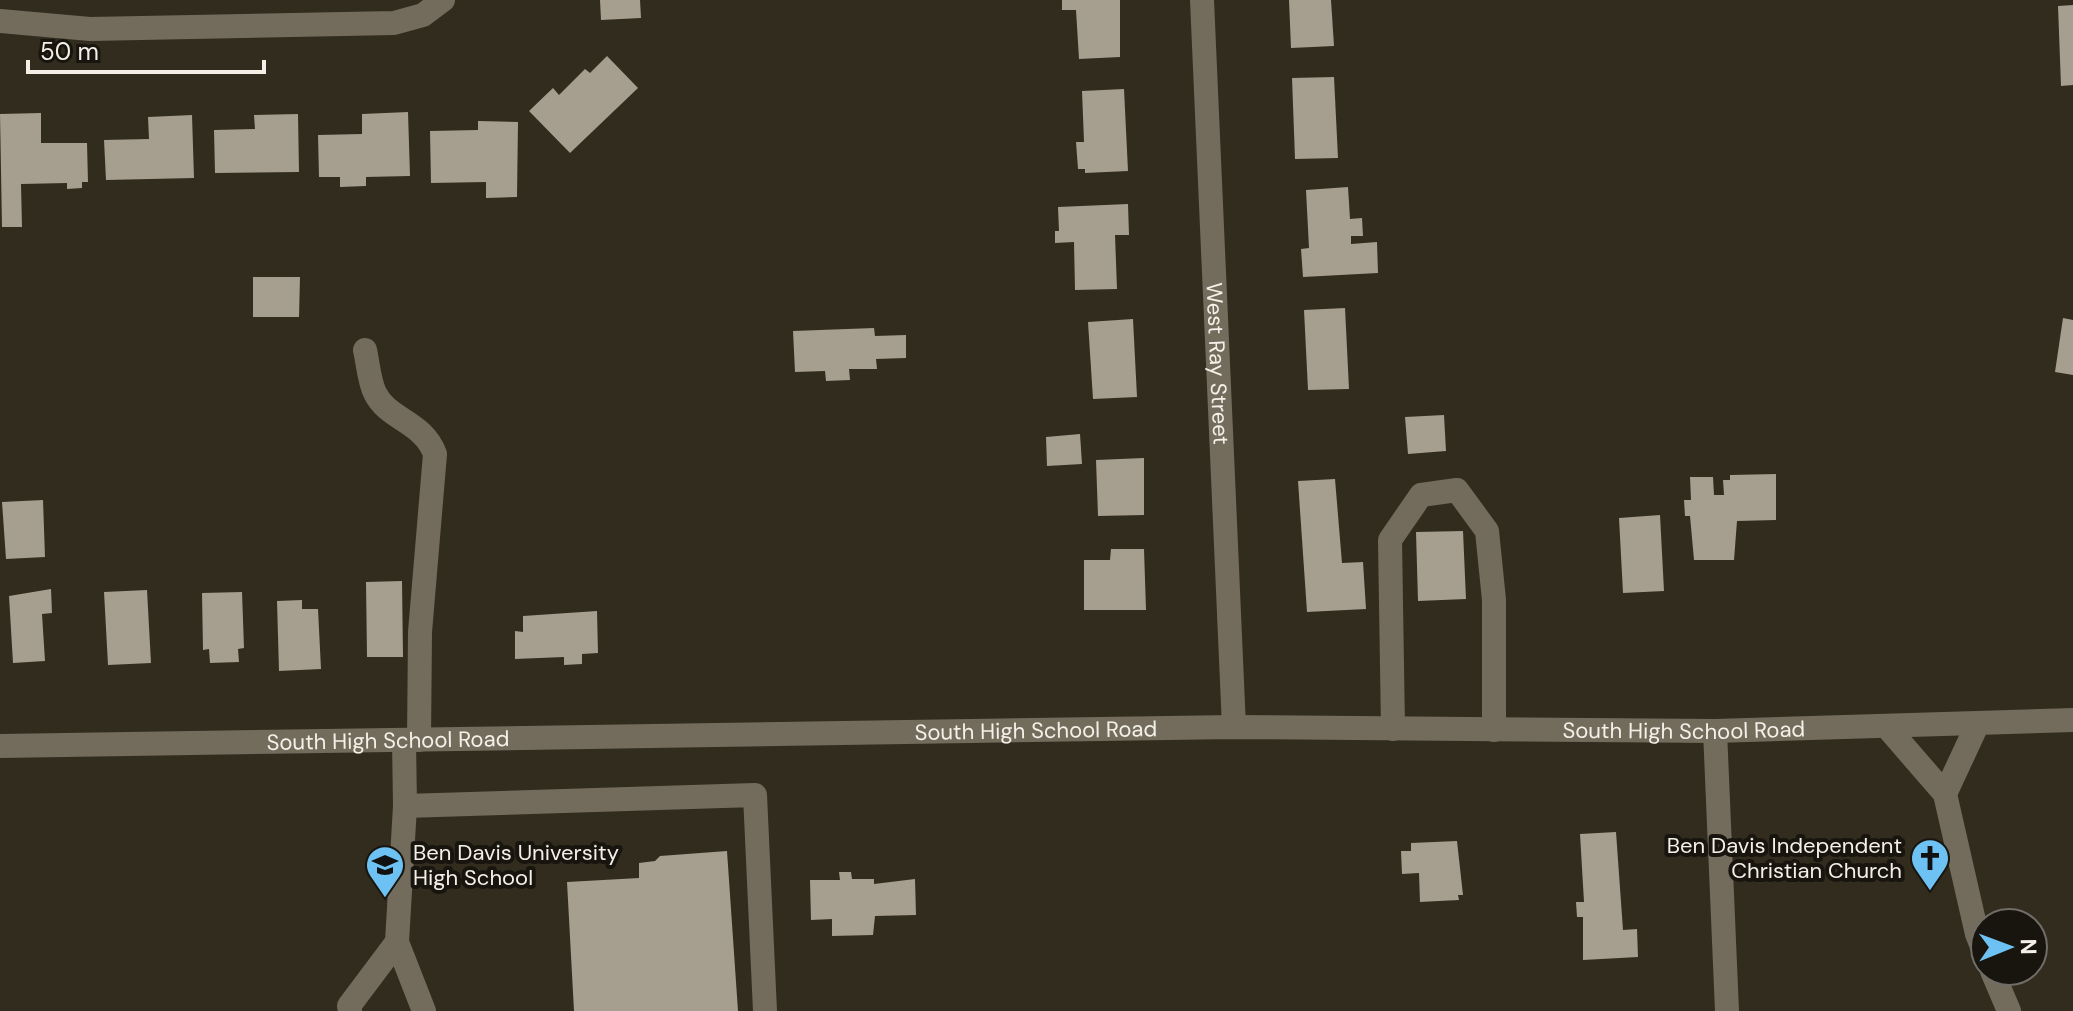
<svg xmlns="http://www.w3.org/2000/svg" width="2073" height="1011" font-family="'DM Sans',sans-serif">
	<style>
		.building { fill: #a69e8e }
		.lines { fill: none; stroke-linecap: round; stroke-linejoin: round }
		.minor { stroke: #736c5d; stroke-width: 24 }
		.labels { text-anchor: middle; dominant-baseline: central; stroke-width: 8; stroke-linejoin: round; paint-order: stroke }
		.street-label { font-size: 22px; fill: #f4f0e8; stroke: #18150f }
		.poi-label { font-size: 22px; fill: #f4f0e8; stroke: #18150f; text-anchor: end }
	</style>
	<rect width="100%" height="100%" fill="#322c1f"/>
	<!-- building -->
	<g class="building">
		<polygon points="600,0 640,0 641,18 601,20"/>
		<polygon points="1062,0 1120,0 1120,57 1079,59 1076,10 1062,10"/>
		<polygon points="1289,0 1331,0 1334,46 1291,48"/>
		<polygon points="2073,5 2073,85 2061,86 2058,6"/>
		<polygon points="607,56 638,88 570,153 529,111 553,88 559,95 585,69 590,73"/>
		<polygon points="1334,77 1338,158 1295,159 1292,78"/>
		<polygon points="1124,89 1128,171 1085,173 1085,169 1078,169 1076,142 1084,142 1082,91"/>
		<polygon points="408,112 410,176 366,177 366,186 340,187 340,177 319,177 318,135 362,134 362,114"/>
		<polygon points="41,113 41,143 87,143 88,182 82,182 82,188 67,189 67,183 21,184 22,227 2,227 0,114"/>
		<polygon points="298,114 299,172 215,173 214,130 255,129 254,115"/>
		<polygon points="192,115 194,178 106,180 104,140 149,139 148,117"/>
		<polygon points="478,121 518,122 517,197 486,198 486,182 431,183 430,131 478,130"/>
		<polygon points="1348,187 1350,219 1362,218 1363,236 1351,236 1351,244 1377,242 1378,273 1303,277 1301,249 1309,248 1306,190"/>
		<polygon points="1128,204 1129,235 1115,235 1117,289 1075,290 1074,242 1055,243 1055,231 1059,231 1058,207"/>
		<polygon points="253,277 300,277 299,317 253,317"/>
		<polygon points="1345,308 1349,389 1308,390 1304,310"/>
		<polygon points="2063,318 2073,320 2073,375 2055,372"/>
		<polygon points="1133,319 1137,397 1093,399 1088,322"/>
		<polygon points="874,328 875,336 906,335 906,358 876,359 877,369 849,369 850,380 826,381 825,371 795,372 793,331"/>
		<polygon points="1444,415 1446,451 1408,454 1405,417"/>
		<polygon points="1080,434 1082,464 1047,466 1046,437"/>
		<polygon points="1144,458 1144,515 1098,516 1096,460"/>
		<polygon points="1776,474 1776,520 1737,521 1734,560 1694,560 1690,516 1685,516 1684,500 1691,500 1690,477 1713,477 1714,495 1724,495 1723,480 1730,480 1730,475"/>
		<polygon points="1335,479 1342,563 1363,562 1366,609 1307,612 1298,481"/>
		<polygon points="43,500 45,557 6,559 2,502"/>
		<polygon points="1660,515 1664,591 1623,593 1619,518"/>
		<polygon points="1463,531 1466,599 1418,601 1416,532"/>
		<polygon points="1111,549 1144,549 1146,610 1084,610 1084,560 1110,560"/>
		<polygon points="402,581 403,657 367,657 366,582"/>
		<polygon points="51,589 52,613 42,614 45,661 13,663 9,596"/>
		<polygon points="147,590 151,663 108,665 104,592"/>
		<polygon points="242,592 244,648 238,649 239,662 210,663 209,649 203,650 202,593"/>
		<polygon points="302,600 302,609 318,609 321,669 279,671 277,601"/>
		<polygon points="597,611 598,653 582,654 582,664 564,665 564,657 515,659 515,631 523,632 523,616"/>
		<polygon points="1616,832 1623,930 1637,929 1638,957 1583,960 1583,917 1577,917 1576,902 1584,902 1580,834"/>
		<polygon points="1457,841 1463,895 1458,895 1459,900 1420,902 1419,873 1402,874 1401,851 1411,851 1411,843"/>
		<polygon points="727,851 738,1011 574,1011 567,882 639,878 639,863 655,861 660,856"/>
		<polygon points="839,872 851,872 852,879 874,879 874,884 915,879 916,915 875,916 873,935 832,936 832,919 811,920 810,880 840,880"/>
	</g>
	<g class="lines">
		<!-- minor -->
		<g class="minor">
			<path id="s1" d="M 1202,0 L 1234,727"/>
			<polyline points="0,21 90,29 394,23 423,15 443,0"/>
			<path d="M 365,350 C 368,363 369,381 375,393 C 388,420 423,421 435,454 L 420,632 L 419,740"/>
			<polyline points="1887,727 1945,794 1977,934 1985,954"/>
			<polyline points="1393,729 1390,540 1421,495 1457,490 1487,531 1494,600 1494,730"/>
			<polyline points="1715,731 1727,1011"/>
			<polyline points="404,740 405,806 397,942 424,1011"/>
			<path id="s2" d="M 0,746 L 1234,727 L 1715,731 L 2073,720"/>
			<polyline points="1945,794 1978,723"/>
			<polyline points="405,806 755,795 765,1011"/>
			<polyline points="1992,971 2009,1011"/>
			<polyline points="350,1011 349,1006 397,942"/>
		</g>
	</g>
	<!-- icons -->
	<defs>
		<g id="church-pin" transform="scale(2)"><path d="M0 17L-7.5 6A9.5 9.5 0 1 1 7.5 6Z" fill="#6ec2f3" stroke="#18150f"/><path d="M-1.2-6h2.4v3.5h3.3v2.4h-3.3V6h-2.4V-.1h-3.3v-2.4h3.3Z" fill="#111"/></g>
		<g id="school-pin" transform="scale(2)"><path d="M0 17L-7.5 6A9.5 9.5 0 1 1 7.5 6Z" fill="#6ec2f3" stroke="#18150f"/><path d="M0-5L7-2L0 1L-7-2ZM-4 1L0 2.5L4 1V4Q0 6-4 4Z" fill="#111"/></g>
	</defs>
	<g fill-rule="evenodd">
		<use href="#church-pin" x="1930" y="858"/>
		<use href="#school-pin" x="385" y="865"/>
	</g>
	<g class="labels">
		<!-- street labels -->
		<g class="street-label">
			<text stroke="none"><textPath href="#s1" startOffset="364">West Ray Street</textPath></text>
			<text stroke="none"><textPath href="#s2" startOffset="1684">South High School Road</textPath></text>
			<text stroke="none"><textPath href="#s2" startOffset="1036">South High School Road</textPath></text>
			<text stroke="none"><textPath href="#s2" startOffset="388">South High School Road</textPath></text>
		</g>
		<!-- poi labels -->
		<g class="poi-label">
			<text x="1902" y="845">Ben Davis Independent<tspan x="1902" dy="25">Christian Church</tspan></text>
			<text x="413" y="852" text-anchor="start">Ben Davis University<tspan x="413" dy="25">High School</tspan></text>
		</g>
	</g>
	<!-- north arrow -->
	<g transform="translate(2009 947) rotate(89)"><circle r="38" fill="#18150f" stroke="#706d66" stroke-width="2"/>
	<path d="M0-6L14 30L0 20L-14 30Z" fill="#6ec2f3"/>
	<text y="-12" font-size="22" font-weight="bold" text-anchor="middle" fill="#f4f0e8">N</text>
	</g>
	<!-- scale -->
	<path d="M28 60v12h236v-12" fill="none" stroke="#f4f0e8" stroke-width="4"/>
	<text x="40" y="60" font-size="24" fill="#f4f0e8" stroke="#18150f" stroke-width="6" paint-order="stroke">50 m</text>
</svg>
